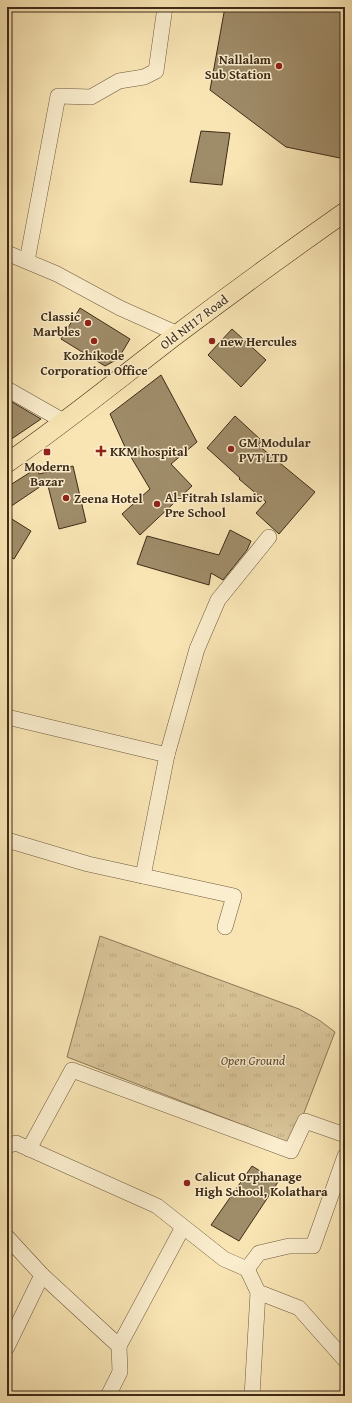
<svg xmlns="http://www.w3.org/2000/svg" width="352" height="1403" font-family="'Gentium Book Plus',serif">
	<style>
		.park { fill: url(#park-tufts); stroke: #8c7858 }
		.building { fill: #9f8c69; stroke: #3e2b17 }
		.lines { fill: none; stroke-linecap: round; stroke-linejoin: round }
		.minor-casing { stroke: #6d5a3e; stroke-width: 16 }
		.major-casing { stroke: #3e2b17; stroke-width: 20 }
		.minor { stroke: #fbeece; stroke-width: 15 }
		.major { stroke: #f9e5b4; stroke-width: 19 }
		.poi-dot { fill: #8f2418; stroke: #fbeece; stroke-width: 1.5 }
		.labels { text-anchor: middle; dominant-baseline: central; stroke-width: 3; stroke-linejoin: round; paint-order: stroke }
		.poi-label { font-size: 13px; font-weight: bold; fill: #3e2b17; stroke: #fbeece; text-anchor: start }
		.street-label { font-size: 13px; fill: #3e2b17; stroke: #fbeece }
		.park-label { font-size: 13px; font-style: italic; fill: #5d4a31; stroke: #fbeece }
	</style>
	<defs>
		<pattern id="park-tufts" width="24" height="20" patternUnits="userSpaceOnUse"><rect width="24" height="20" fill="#d9c599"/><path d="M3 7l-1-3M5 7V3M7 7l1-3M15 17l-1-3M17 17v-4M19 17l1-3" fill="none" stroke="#bba983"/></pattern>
	</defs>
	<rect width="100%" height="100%" fill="#f9e5b4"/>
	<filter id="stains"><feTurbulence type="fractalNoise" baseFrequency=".005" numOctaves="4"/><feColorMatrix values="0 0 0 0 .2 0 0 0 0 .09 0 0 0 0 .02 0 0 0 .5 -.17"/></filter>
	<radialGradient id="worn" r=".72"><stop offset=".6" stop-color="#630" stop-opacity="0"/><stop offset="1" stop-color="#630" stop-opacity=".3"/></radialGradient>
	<!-- park -->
	<polygon class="park" points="100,936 299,1009 319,1020 335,1032 292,1144 67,1057"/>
	<!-- building -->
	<g class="building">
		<polygon points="225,7 345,7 345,159 286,147 210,90"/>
		<polygon points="201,131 230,133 222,185 190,182"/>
		<polygon points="80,308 130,339 118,359 105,366 61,339"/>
		<polygon points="232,329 266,360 241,387 208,355"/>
		<polygon points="161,375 197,442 171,464 192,486 140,535 122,514 150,489 125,447 110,414"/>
		<polygon points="7,399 41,419 7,442"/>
		<polygon points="235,416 262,441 258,445 315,492 279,534 256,513 266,502 239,479 240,478 207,448"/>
		<polygon points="73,466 86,522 59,529 47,482 7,509 7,487 37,468 39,474"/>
		<polygon points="7,516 31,531 14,559 7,555"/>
		<polygon points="230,530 251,541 247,550 223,580 211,573 209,585 137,564 147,536 219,555"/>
		<polygon points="252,1166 278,1182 239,1241 211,1225"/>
	</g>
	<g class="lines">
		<!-- minor casing -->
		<g class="minor-casing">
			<g id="minor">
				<polyline points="7,253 57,274 120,308 178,334"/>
				<polyline points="27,261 58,96 91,97 119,81 144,77 156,71 165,7"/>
				<polyline points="7,389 65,422"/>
				<polyline points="7,717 167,755 143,876"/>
				<polyline points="167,755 197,649 218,600 269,537"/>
				<polyline points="7,840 88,864 234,896 225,927"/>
				<polyline points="7,1146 16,1143 157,1206 224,1259 247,1269 259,1253 289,1246 313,1246 345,1156"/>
				<polyline points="29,1149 72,1070 291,1151 305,1121 345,1135"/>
				<polyline points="7,1237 42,1275 119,1346 120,1372 108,1396"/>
				<polyline points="247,1269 258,1292 299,1308 345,1360"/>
				<polyline points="119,1346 183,1227"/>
				<polyline points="7,1347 42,1275"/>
				<polyline points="252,1396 258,1292"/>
			</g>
		</g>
		<!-- major casing -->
		<g class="major-casing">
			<path id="major" d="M 7,463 C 65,423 120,378 176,335 C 232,293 288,252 345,212"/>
		</g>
		<!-- minor -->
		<use href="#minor" class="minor"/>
		<!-- major -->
		<use href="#major" class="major"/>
	</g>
	<!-- markers -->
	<g class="poi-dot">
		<circle cx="279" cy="66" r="4"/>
		<circle cx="88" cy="323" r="4"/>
		<circle cx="94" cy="341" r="4"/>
		<circle cx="212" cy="341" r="4"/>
		<circle cx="231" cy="449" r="4"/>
		<path d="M99 445h4v4h4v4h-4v4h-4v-4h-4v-4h4z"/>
		<rect x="43" y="448" width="8" height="8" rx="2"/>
		<circle cx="66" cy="498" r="4"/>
		<circle cx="157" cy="504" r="4"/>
		<circle cx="187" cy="1183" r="4"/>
	</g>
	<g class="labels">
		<!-- poi labels -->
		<g class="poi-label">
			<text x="271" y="59" text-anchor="end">Nallalam<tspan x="271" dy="15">Sub Station</tspan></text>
			<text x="80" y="316" text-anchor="end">Classic<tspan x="80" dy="15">Marbles</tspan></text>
			<text x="220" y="341">new Hercules</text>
			<text x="94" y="355" text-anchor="middle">Kozhikode<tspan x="94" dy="15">Corporation Office</tspan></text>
			<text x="239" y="442">GM Modular<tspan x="239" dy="15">PVT LTD</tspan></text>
			<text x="110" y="451">KKM hospital</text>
			<text x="47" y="466" text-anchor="middle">Modern<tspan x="47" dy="15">Bazar</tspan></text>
			<text x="165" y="497">Al-Fitrah Islamic<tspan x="165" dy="15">Pre School</tspan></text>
			<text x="74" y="498">Zeena Hotel</text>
			<text x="195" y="1176">Calicut Orphanage<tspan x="195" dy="15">High School, Kolathara</tspan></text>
		</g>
		<!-- street labels -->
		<g class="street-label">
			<text transform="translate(194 322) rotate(-37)">Old NH17 Road</text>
		</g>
		<!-- park labels -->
		<g class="park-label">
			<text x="253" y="1060">Open Ground</text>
		</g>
	</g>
	<!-- margin -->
	<rect width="352" height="1403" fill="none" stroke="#f9e5b4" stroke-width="24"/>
	<rect x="8" y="8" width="336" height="1387" fill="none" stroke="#3e2b17" stroke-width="2"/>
	<rect x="12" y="12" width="328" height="1379" fill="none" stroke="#3e2b17"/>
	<rect width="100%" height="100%" filter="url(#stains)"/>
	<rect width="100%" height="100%" fill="url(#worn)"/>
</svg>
